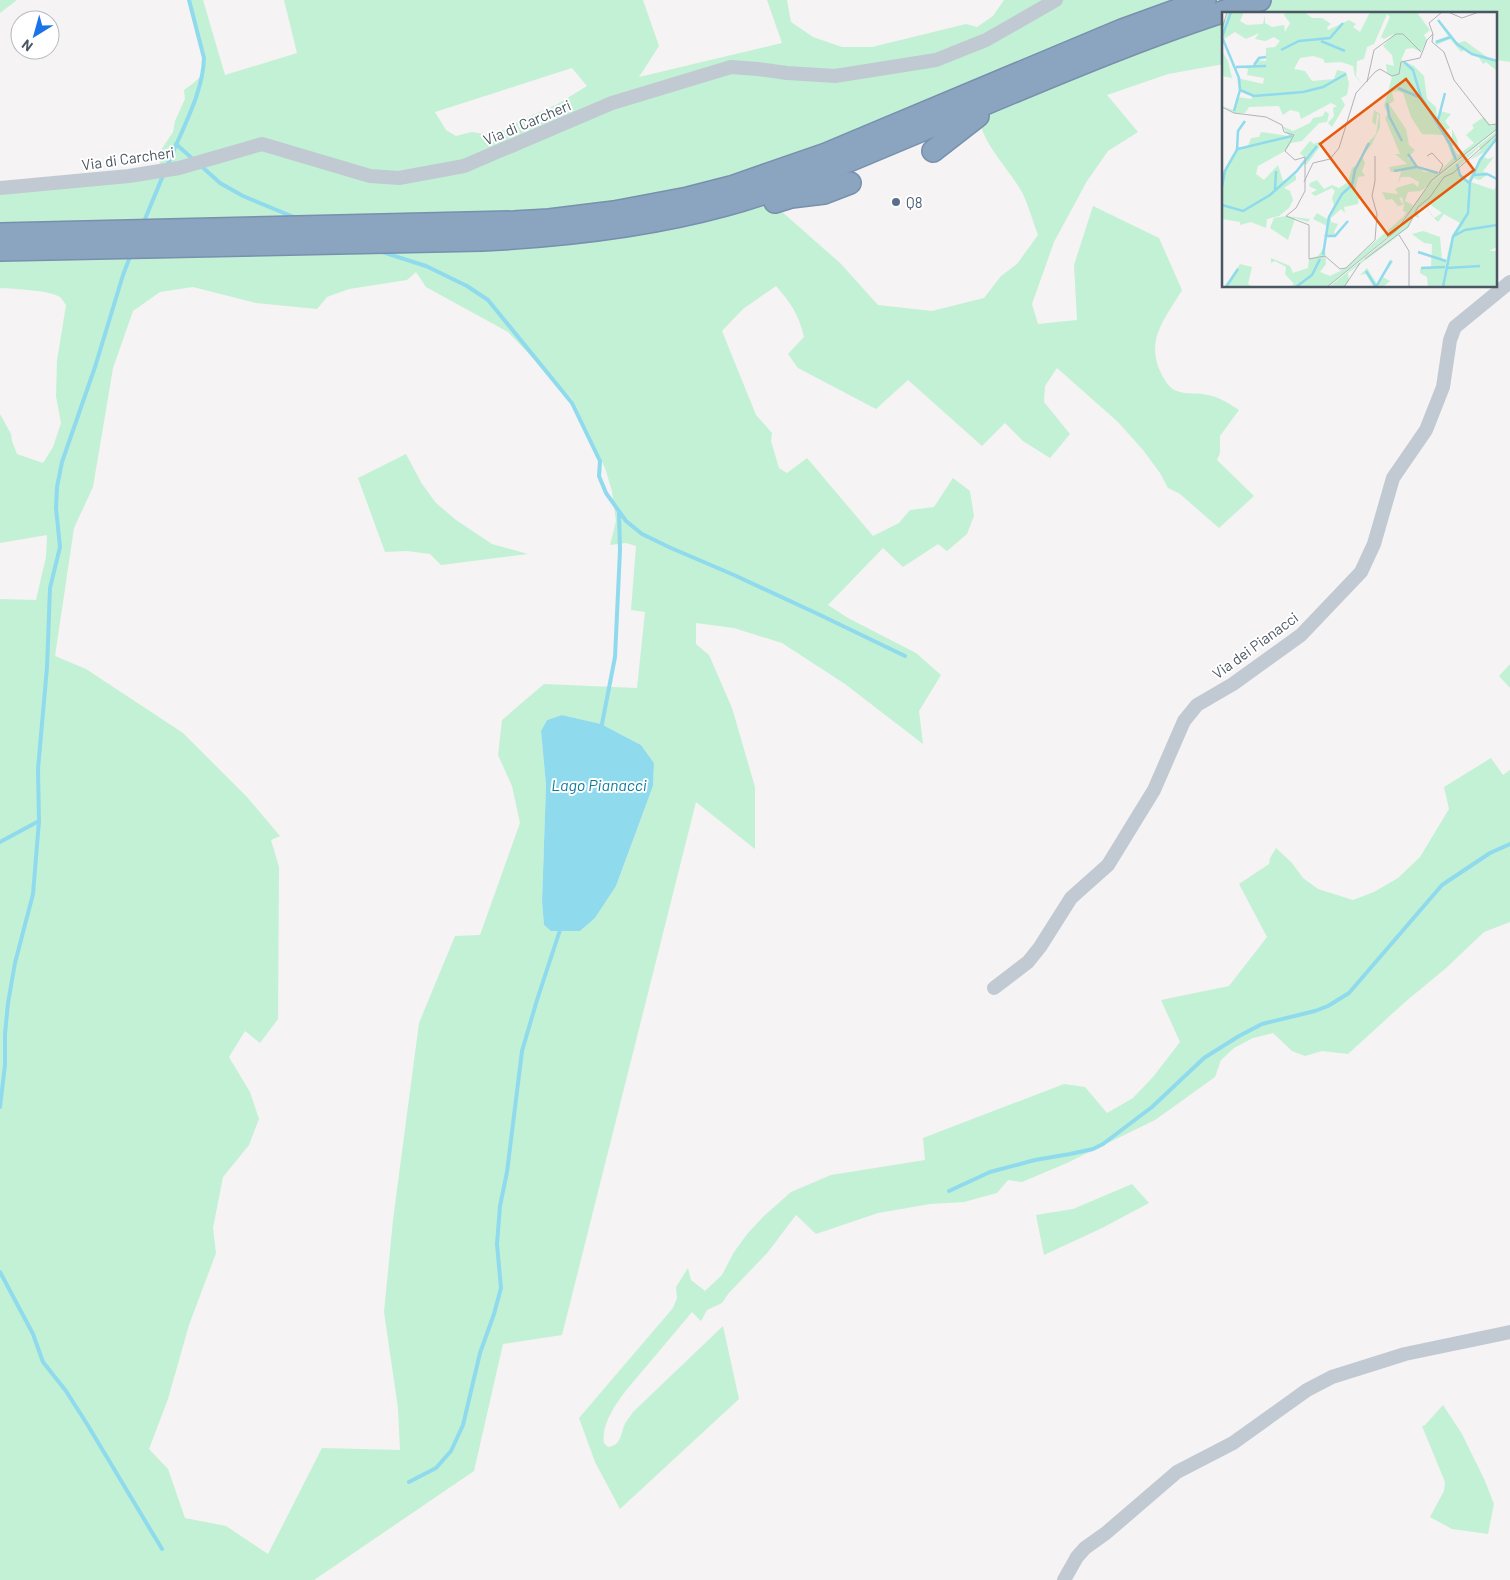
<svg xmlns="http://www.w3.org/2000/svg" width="1510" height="1580" font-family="Barlow,sans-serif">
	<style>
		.green { fill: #c3f1d5; fill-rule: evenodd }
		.water { fill: #90daee }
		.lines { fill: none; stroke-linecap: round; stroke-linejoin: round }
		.stream { stroke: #90daee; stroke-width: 4 }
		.highway-casing { stroke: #7690ad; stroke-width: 24 }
		.minor { stroke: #c1cad2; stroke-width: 14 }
		.highway { stroke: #8ba5c1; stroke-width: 21 }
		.service-dot { fill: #5c6f8a; stroke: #fff; stroke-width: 2 }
		.labels { text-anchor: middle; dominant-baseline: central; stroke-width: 4; stroke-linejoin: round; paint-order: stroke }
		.street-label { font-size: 15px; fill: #4a5661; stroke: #fff }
		.service-label { font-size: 15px; fill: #4e5e75; stroke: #fff; text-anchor: start }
		.water-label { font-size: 16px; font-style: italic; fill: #0c7c9b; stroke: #fff }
		.inset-river { fill: none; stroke: #90daee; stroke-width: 2.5 }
		.inset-road { fill: none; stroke: #b1b4b9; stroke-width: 1 }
		.view { fill: #e8590c; fill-opacity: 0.15; stroke: #e8590c; stroke-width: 2.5 }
		.inset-edge { fill: none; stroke: #4a5661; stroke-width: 2.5 }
	</style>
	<rect width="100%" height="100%" fill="#f5f3f3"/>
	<!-- green -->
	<g class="green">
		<polygon points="0,0 17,0 0,13"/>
		<path d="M 189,0 L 203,0 L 225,75 L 297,53 L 284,0 L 643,0 L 659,46 L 639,77 L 782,43 L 767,0 L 787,0 L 791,22 L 813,37 L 842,47 L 872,47 L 966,24 L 977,27 L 993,16 L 1004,0 L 1205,0 L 826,154 L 614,212 L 0,234 L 0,188 L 159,171 L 161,150 L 173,132 L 175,121 L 185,99 L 184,90 C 199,79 203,78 204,58 ZM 572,68 L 587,86 L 556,105 L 517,122 L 506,129 L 490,135 L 472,132 L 456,136 L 446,130 L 435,112 Z"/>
		<path d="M 1260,0 L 1510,0 L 1510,62 L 1496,60 L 1496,14 L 1224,14 L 1224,64 L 1168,74 L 1107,95 L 1138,132 L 1108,151 L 1087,181 L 1054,242 L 1032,304 L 1038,324 L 1077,320 L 1074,265 L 1093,206 L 1159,238 L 1182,290 C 1165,319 1144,341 1162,375 C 1165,381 1170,389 1177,391 C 1187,395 1198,392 1208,395 C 1219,397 1230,404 1239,410 L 1220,436 L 1220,453 L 1217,460 L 1254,496 L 1219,528 L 1180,494 L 1168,488 L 1160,473 L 1143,450 L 1118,422 L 1057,368 L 1045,386 L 1044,402 L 1070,434 L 1050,458 L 1023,441 L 1005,423 L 982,446 L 908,380 L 876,409 L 798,368 L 788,354 L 804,337 C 799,315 791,303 776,286 L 743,309 L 722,331 L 756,415 L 772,433 L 771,441 L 779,468 L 787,473 L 807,458 L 873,536 L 899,523 L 910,510 L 934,507 L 953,478 L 970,491 L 974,516 L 967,534 L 947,551 L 938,544 L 903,567 L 883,548 L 828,605 L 848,618 L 916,653 L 941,675 L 919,711 L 923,744 L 845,684 L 782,643 L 734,628 L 696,623 L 696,644 L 709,655 L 732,708 L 755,787 L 755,849 L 696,802 L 562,1335 L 503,1344 L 474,1471 L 314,1580 L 0,1580 L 0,599 L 36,600 L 46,557 L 47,535 L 0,543 L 0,414 L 11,434 L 12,441 L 17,454 L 43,463 L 53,447 L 61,423 L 56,396 L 57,361 L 66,305 C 64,303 63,300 61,298 C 53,290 13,289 0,288 L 0,250 L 482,240 L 558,235 L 623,227 L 664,230 L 706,221 L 772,203 L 840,263 L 878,305 L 932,311 L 984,298 L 1001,276 L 1017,264 L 1038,235 C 1033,222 1029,207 1023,194 C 1009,168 984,147 978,116 L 1014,92 L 1034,83 L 1174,27 ZM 416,272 L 426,287 L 508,332 L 572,399 L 605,468 L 612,491 L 616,521 L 610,545 L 626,543 L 636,546 L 631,610 L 645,612 L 637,688 L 544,684 L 502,720 L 498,755 L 512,786 L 520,823 L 480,935 L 455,936 L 419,1023 L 393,1220 L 384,1312 L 398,1408 L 400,1450 L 322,1448 L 268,1554 L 226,1526 L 185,1518 L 168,1469 L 149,1449 L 168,1399 L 189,1325 L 216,1253 L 213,1228 L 223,1177 L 249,1145 L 259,1119 L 250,1092 L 229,1057 L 245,1031 L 260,1043 L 278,1019 L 279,867 L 271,840 L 280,836 L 247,797 L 183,733 L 86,669 L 55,656 L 74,528 L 93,487 L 113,368 L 133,311 L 160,292 L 193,287 L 256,303 L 317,309 L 327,297 L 349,289 L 407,280 ZM 562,715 L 601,724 L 641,745 L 654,763 L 653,786 L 616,886 L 595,918 L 580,931 L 551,931 L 544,925 L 542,902 L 546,785 L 541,731 L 547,720 Z"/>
		<polygon points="406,454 422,484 436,503 456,520 492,544 528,554 441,565 430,554 407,551 385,552 358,478"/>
		<polygon points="1510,664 1510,688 1499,676"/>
		<path d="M 1491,758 L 1503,775 L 1510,770 L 1510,922 L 1484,932 L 1445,969 L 1405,1002 L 1348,1054 L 1322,1051 L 1305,1056 L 1292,1051 L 1273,1033 L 1253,1038 L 1234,1048 L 1221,1060 L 1215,1077 L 1155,1120 L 1067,1163 L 1022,1182 L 1008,1180 L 997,1193 L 964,1202 L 930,1204 L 878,1213 L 816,1234 L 796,1215 L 768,1252 L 728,1294 L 722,1303 L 707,1310 L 701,1321 L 692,1312 C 678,1329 664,1345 650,1362 C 633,1383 600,1415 604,1443 L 608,1447 C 623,1445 620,1432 626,1422 C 628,1419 631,1415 633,1412 L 723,1326 L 739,1399 L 620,1509 L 595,1462 L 579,1418 L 673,1308 L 677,1298 L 676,1287 L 688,1268 L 691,1280 L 705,1291 L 722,1275 L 734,1252 L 748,1233 L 764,1216 L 791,1192 L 831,1175 L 925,1160 L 923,1138 L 1064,1084 L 1085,1087 L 1107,1113 L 1133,1098 L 1153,1077 L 1180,1042 L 1161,1000 L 1229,986 L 1267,937 L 1239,884 L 1269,864 L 1270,858 L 1276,848 L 1292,863 L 1303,878 L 1318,889 L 1353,900 L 1374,892 L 1398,878 L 1420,857 L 1449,809 L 1444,787 Z"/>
		<polygon points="1132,1184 1149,1203 1102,1228 1044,1255 1036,1215 1073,1209"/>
		<polygon points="1443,1405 1462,1434 1485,1481 1494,1504 1488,1534 1452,1529 1430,1517 1444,1491 1445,1482 1422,1426 1425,1425"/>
	</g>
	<!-- water -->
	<polygon class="water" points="562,715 601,724 641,745 654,763 653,786 616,886 595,918 580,931 551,931 544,925 542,902 546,785 541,731 547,720"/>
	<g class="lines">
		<!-- stream -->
		<g class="stream">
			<polyline points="176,144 195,161"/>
			<polyline points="200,165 220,183 243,196 296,218"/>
			<path d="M 167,167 C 180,132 203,95 204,58 L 189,0"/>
			<polyline points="143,224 164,173"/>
			<polyline points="379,251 426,266 467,286 488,300 572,403 600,461 599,476 606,493 626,521 642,534 671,548 734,575 818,614 905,656"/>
			<polyline points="601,729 615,657 620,550 619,513"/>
			<polyline points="0,842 39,821"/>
			<polyline points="0,1107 5,1065 5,1034 8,1003 15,963 33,894 39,821 38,769 47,667 50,588 60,547 56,508 57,487 62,462 95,367 123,275 131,254"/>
			<polyline points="949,1191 990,1172 1035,1160 1070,1154 1093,1149 1103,1144 1152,1107 1204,1058 1239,1036 1262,1024 1315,1011 1328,1006 1349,993 1442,885 1490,853 1510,844"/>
			<polyline points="0,1272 33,1334 43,1362 66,1391 87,1424 162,1549"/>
			<polyline points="409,1482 436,1468 451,1451 463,1425 480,1353 494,1314 501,1288 497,1244 500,1206 507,1172 522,1051 537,1000 561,927"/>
		</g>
		<!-- highway casing -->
		<g class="highway-casing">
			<g id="highway">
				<polyline points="933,151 978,116"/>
				<polyline points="775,202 791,197 824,193 850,183"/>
				<polyline points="0,234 514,222 549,220 614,212 688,198 731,187 826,154 1122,30 1205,0"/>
				<path d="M 0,250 L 482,240 C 565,236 646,227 726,205 C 792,187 855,158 918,132 C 1031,85 1143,35 1260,0"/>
			</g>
		</g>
		<!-- minor -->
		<g class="minor">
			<polyline points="0,188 129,176 179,168 262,144 370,176 399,178 464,166 612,103 731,67 758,69 787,73 835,76 936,60 986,40 1056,0"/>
			<polyline points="994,988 1028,962 1040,947 1071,898 1108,865 1154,790 1184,721 1197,705 1233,684 1301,635 1361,572 1374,544 1393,478 1426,430 1443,387 1450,340 1455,327 1510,282"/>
			<polyline points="1064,1580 1077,1557 1085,1548 1106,1533 1177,1472 1233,1443 1307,1390 1332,1377 1405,1354 1510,1332"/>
		</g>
		<!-- highway -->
		<use href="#highway" class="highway"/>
	</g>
	<!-- markers -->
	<circle class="service-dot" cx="896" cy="202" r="5"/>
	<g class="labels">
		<!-- street labels -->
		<g class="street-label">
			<text transform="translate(527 122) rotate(-23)">Via di Carcheri</text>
			<text transform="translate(128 158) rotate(-8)">Via di Carcheri</text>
			<text transform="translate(1255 645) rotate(-36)">Via dei Pianacci</text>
		</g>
		<!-- service labels -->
		<g class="service-label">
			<text x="906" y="202">Q8</text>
		</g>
		<!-- water labels -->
		<g class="water-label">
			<text x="599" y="784">Lago Pianacci</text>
		</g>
	</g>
	<!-- overview -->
	<g transform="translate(1222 12)">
		<rect width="275" height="275" fill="#f5f3f3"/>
		<path d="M 5,0 L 22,0 L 18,9 L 25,13 L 41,12 L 43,3 L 43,11 L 50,15 L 62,13 L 63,20 L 68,11 L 62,3 L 64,0 L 82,0 L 90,6 L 100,6 L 109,12 L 105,15 L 106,18 L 127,8 L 134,12 L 131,15 L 138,20 L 148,0 L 198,0 L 196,2 L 208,18 L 202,23 L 205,28 L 199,40 L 191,36 L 184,37 L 179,48 L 192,54 L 202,64 L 205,87 L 214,95 L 215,105 L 218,99 L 229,102 L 223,109 L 228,116 L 224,118 L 228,123 L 226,128 L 230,125 L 230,117 L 235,127 L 236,134 L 230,133 L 231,136 L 236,143 L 252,131 L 244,123 L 252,116 L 250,113 L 262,105 L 269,114 L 275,112 L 275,117 L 199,179 L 186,180 L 183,189 L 191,193 L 180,213 L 105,275 L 68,275 L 72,272 L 63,262 L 64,255 L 53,249 L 49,251 L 49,246 L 68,254 L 71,261 L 86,256 L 87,247 L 96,244 L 103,234 L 104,252 L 98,260 L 108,264 L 122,257 L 182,204 L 184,200 L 181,199 L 182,194 L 180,185 L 177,186 L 181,193 L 176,194 L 170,187 L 164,188 L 160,180 L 176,182 L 173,177 L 177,175 L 191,171 L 196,175 L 197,170 L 188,165 L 179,165 L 176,172 L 179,159 L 169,160 L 167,155 L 185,152 L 173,142 L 178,142 L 163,106 L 166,102 L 162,94 L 170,65 L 165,61 L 164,52 L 172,54 L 170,43 L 161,34 L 172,22 L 162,27 L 159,25 L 168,5 L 165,2 L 152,32 L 145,35 L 142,47 L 135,49 L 134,64 L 142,73 L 133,64 L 131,54 L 119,50 L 103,51 L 101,47 L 91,44 L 78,46 L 72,57 L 83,59 L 90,69 L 112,67 L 115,58 L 124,60 L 127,71 L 125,83 L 119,86 L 123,93 L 110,115 L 106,111 L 112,104 L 111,96 L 115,94 L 109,91 L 79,107 L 77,100 L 68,98 L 61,103 L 57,94 L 27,95 L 23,101 L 12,101 L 0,94 L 11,98 L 15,85 L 30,87 L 29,82 L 17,78 L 15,66 L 41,72 L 42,66 L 25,63 L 26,57 L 19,55 L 33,53 L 35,48 L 44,49 L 44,36 L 53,35 L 58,29 L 52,25 L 43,29 L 33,27 L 37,21 L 24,27 L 13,20 L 2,27 L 6,39 L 0,27 L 0,9 L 4,8 ZM 176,79 L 181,81 L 189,105 L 200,122 L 221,123 L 225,131 L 231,146 L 217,160 L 202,160 L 186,146 L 193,138 L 187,133 L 184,117 L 167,92 L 172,89 L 170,80 ZM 216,9 L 236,31 L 243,29 L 272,50 L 275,47 L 275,59 L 264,50 L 261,52 L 256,44 L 244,37 L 239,40 L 228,27 L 214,33 L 213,29 L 226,24 ZM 0,39 L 6,49 L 10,66 L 0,64 ZM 152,98 L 158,102 L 158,115 L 150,132 L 140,144 L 143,151 L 140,159 L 143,164 L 136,165 L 133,179 L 137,184 L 136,192 L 122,195 L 123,201 L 119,197 L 109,206 L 109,210 L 116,212 L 112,220 L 114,225 L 101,224 L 106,219 L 105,214 L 91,207 L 95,201 L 105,207 L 112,193 L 110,186 L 113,179 L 110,176 L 93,184 L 89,181 L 95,178 L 87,174 L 88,171 L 95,168 L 102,177 L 110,173 L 117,176 L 126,170 L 130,156 L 136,152 L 144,133 L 154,122 L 157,104 L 155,101 L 154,113 L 150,110 ZM 103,99 L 107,102 L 105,110 L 97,111 L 80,129 L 69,131 L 63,139 L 36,154 L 34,162 L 42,168 L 56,153 L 61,169 L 74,163 L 74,168 L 62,176 L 68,179 L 71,188 L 67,196 L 57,204 L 45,207 L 44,216 L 29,210 L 18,213 L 18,210 L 0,207 L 1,160 L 14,136 L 26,134 L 29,126 L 37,125 L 39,120 L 67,124 L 60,114 L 71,119 L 88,111 L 91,106 L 101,104 ZM 275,119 L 275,126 L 263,140 L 248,148 L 259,138 L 257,135 L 236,155 L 238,163 L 245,169 L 260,144 L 266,147 L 272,145 L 261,159 L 275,167 L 266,162 L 258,168 L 251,166 L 249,170 L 272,178 L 275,173 L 275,235 L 267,239 L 275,239 L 275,275 L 206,275 L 205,265 L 198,261 L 198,257 L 209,255 L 210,232 L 202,231 L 190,222 L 201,219 L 218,225 L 220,248 L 224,249 L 230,223 L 238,211 L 222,202 L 216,210 L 210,204 L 204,194 L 212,206 L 220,201 L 206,191 L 195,198 L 197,206 L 192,204 L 186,215 L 172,227 L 126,261 L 127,269 L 122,275 L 107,275 L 167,226 L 208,172 ZM 88,129 L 92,132 L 98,129 L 97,136 L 85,152 L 78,153 L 83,146 L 78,141 ZM 64,204 L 88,207 L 86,210 L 73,206 L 66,228 L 48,216 L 52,206 ZM 169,247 L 171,250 L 161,265 L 168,269 L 161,275 L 148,275 L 151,274 L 144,262 L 138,263 L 145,256 L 155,272 ZM 18,252 L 30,255 L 26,272 L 31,275 L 2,275 Z" fill="#c3f1d5" fill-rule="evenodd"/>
		<path class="inset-river" d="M 9,0 L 0,25 L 17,66 L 18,78 L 12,99M 216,8 L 235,32 L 250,42 L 275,49M 99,29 L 123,39M 214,30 L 229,25M 59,38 L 77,29 L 108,26 L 121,11M 182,50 L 191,58 L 199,85 L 228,132 L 234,148M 32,53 L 37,46 L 44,45M 14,55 L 44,54M 176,76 L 199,86M 18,78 L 32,84 L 81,80 L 101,75 L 124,62M 165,91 L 167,104 L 180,129M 215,112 L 223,81M 16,137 L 70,124M 186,142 L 195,155 L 216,161M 235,152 L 238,163 L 247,171M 172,159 L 194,155M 252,163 L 265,162 L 275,167M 0,175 L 3,159 L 15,138 L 16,119 L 23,109M 53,178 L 54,159M 0,193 L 21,199 L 48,183 L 74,160 L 95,134M 104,224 L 113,224 L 126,209M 232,224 L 243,218 L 275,213M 196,240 L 224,249M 101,243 L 107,205 L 120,182 L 130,173 L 133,158 L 147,131M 199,256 L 223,255M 225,256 L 258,254M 144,259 L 154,275M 4,275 L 16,257M 74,275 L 90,263 L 98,247M 154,275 L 169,249M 221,275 L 231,225 L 246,201 L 248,170 L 258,148 L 275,126"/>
		<path class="inset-road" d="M 226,0 L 240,6 L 257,0M 0,17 L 5,0M 211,22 L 210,30 L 222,40 L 232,68 L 267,113 L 275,112M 211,22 L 207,11 L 220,0M 145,70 L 152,38 L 174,22 L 181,22 L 199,40M 0,95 L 12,101 L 44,105 L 60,113 L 62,120 L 72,123 L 63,139 L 73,148 L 83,145 L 83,179 L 74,196 L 64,204 L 87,213 L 87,247 L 103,244 L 118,257 L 124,256 L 153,228 L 155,202 L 150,184 L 153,169 L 153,144M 205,144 L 210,141 L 221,153 L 217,161M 82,170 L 91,151 L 108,147 L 117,136 L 134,81 L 153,60 L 158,57 L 170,64 L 177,62 L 179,50 L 198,46 L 205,28 L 211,22M 177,223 L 187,239 L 187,275M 143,247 L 186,215 L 196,195 L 208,185 L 222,165 L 231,161 L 275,122M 105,275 L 174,219 L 210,168 L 275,117M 122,275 L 138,251"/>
		<path class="view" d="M 184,67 L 252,158 L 166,223 L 98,132 Z"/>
		<rect width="275" height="275" class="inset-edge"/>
	</g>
	<!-- north arrow -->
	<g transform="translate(35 35) rotate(217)"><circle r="24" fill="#ffffff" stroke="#b7bbc0"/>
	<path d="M0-4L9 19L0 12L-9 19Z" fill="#1a73e8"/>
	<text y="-8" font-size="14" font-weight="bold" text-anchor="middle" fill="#4a5661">N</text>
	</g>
</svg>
